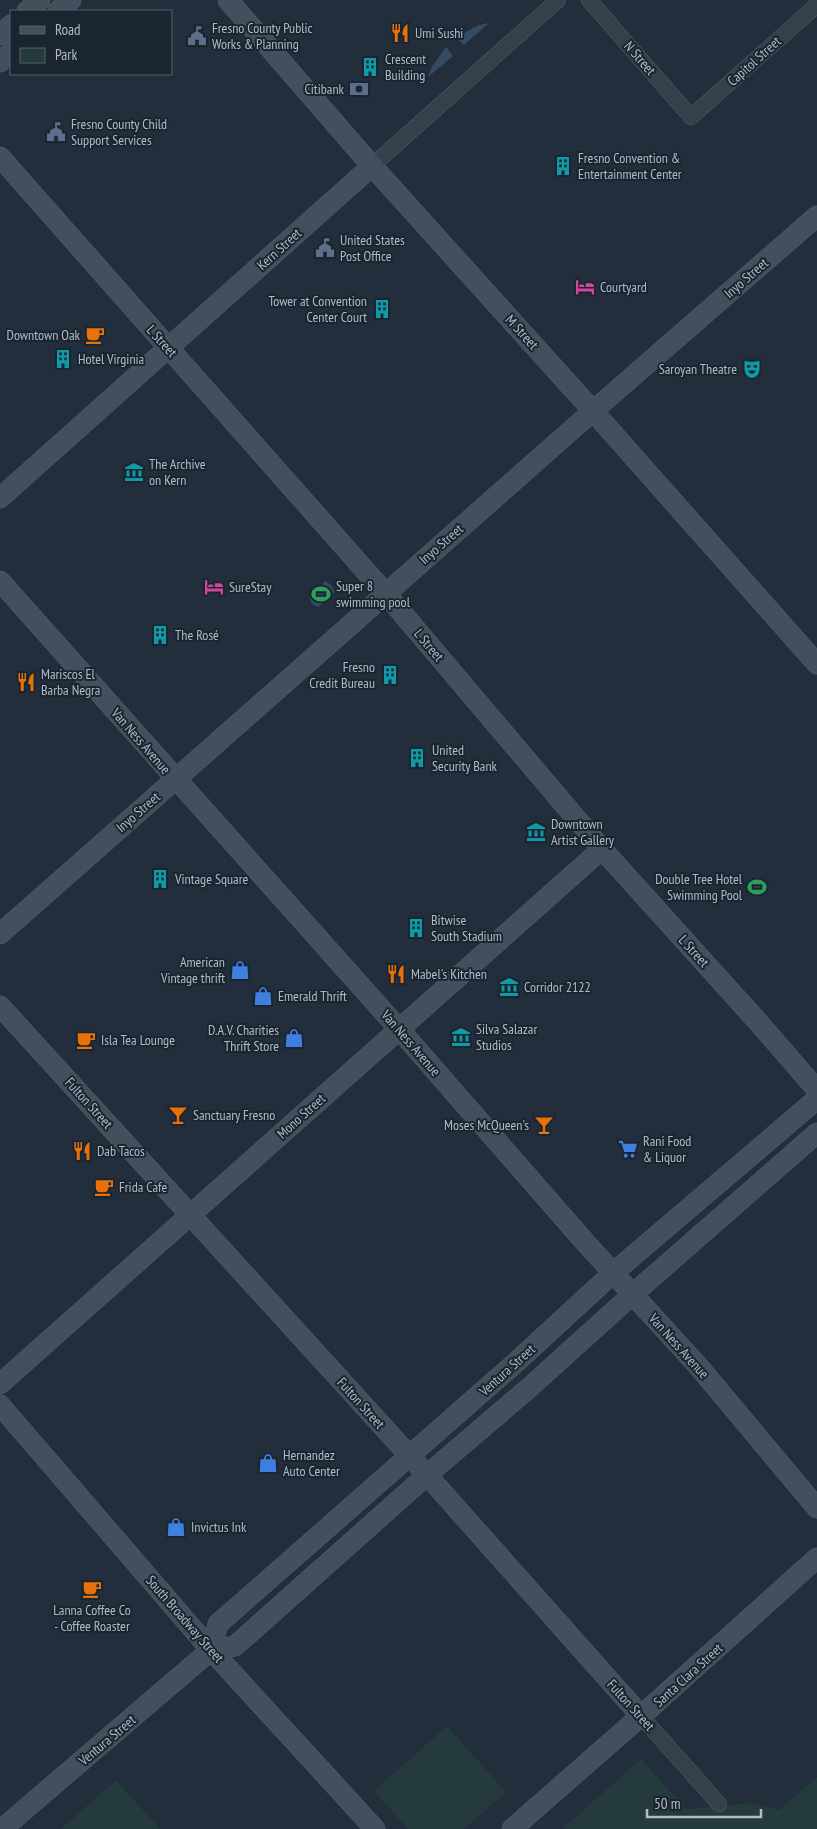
<svg xmlns="http://www.w3.org/2000/svg" width="817" height="1829" font-family="'PT Sans Narrow',sans-serif">
	<style>
		.green { fill: #243a3c }
		.water { fill: #354a63 }
		.lines { fill: none; stroke-linecap: round; stroke-linejoin: round }
		.street-casing { stroke: #545e69; stroke-width: 16 }
		.secondary-casing { stroke: #545e69; stroke-width: 21 }
		.street { stroke: #36404b; stroke-width: 15 }
		.secondary { stroke: #444f5e; stroke-width: 20 }
		.labels { text-anchor: middle; dominant-baseline: central; stroke-width: 4; stroke-linejoin: round; paint-order: stroke }
		.poi-label { font-size: 14px; fill: #b1bbc7; stroke: #1b2530; text-anchor: start }
		.street-label { font-size: 14px; fill: #b1bbc7; stroke: #1b2530 }
	</style>
	<rect width="100%" height="100%" fill="#222e3b"/>
	<!-- green -->
	<g class="green">
		<polygon points="447,1726 506,1792 464,1829 408,1829 374,1791"/>
		<polygon points="641,1759 686,1809 752,1803 779,1810 817,1777 817,1829 565,1829 563,1828"/>
		<polygon points="116,1780 160,1829 61,1829"/>
	</g>
	<!-- water -->
	<g class="water">
		<polygon points="489,23 464,45 456,37 479,25"/>
		<polygon points="446,47 453,56 428,77 431,68"/>
		<polygon points="325,581 331,585 335,592 327,597 319,607 312,604 309,597 321,587"/>
		<polygon points="758,877 767,888 757,897 748,887 751,879 755,879"/>
	</g>
	<g class="lines">
		<!-- street casing -->
		<g class="street-casing">
			<g id="street">
				<polyline points="589,0 691,117 817,5"/>
				<polyline points="372,166 558,0"/>
				<polyline points="641,1716 719,1804"/>
			</g>
		</g>
		<!-- secondary casing -->
		<g class="secondary-casing">
			<g id="secondary">
				<polyline points="228,0 372,166 593,411 817,664"/>
				<polyline points="27,11 40,0"/>
				<polyline points="58,11 71,0"/>
				<polyline points="0,35 11,25"/>
				<polyline points="0,62 11,52"/>
				<polyline points="0,157 386,594 602,849 759,1023 817,1090"/>
				<polyline points="0,498 372,166"/>
				<polyline points="0,581 399,1029 584,1241 699,1367 817,1508"/>
				<polyline points="0,934 593,411 817,216"/>
				<polyline points="0,1006 427,1475 641,1716"/>
				<polyline points="0,1384 602,849"/>
				<polyline points="0,1405 211,1650 375,1829"/>
				<polyline points="211,1650 218,1624 513,1365 613,1273 817,1099"/>
				<polyline points="2,1829 211,1650 235,1646 427,1475 530,1387 633,1294 817,1133"/>
				<polyline points="512,1829 641,1716 817,1558"/>
			</g>
		</g>
		<!-- street -->
		<use href="#street" class="street"/>
		<!-- secondary -->
		<use href="#secondary" class="secondary"/>
	</g>
	<!-- icons -->
	<defs>
		<g id="restaurant-bare" transform="scale(1.5)"><path d="M-5-6h1v4h1v-4h1v4h1v-4h1v5L-1.5 .5V6h-2V.5L-5-1ZM5-6V6H3V1.5H1.5Q1.5-4 5-6Z" fill="#e8710a" stroke="#1b2530" stroke-width="2.5" paint-order="stroke"/></g>
		<g id="civic-bare" transform="scale(1.5)"><path d="M-.6-6.5H3V-4.5H.6V-3L4-1V1h2V6H-6V1h2V-1L-.6-3ZM-1.2 2.5V6h2.4V2.5Z" fill="#5c6f8a" stroke="#1b2530" stroke-width="2.5" paint-order="stroke"/></g>
		<g id="building-bare" transform="scale(1.5)"><path d="M-4-6H4V6H1V3H-1V6H-4ZM-2.5-4.3h1.7v1.8h-1.7ZM.8-4.3h1.7v1.8H.8ZM-2.5-1h1.7V.8h-1.7ZM.8-1h1.7V.8H.8Z" fill="#0f9aa8" stroke="#1b2530" stroke-width="2.5" paint-order="stroke"/></g>
		<g id="bank-bare" transform="scale(1.5)"><path d="M-6-4H6V4H-6ZM0-2.3a2.3 2.3 0 1 0 0 4.6a2.3 2.3 0 1 0 0-4.6Z" fill="#5c6f8a" stroke="#1b2530" stroke-width="2.5" paint-order="stroke"/></g>
		<g id="hotel-bare" transform="scale(1.5)"><path d="M-6-4.5h1.5V1H6V5H4.5V3h-9V5H-6ZM-4 0a1.8 1.8 0 1 1 3.6 0ZM.5 0V-2.5h3Q6-2.5 6 0Z" fill="#d1479c" stroke="#1b2530" stroke-width="2.5" paint-order="stroke"/></g>
		<g id="cafe-bare" transform="scale(1.5)"><path d="M-5.5-4.5H6V0H3Q3 3.5 0 3.5H-2.5Q-5.5 3.5-5.5 0ZM3-3.2v2h1.7v-2ZM-6 4.5H4V6H-6Z" fill="#e8710a" stroke="#1b2530" stroke-width="2.5" paint-order="stroke"/></g>
		<g id="theatre-bare" transform="scale(1.5)"><path d="M-5-5.5Q0-4 5-5.5V0Q5 5 0 6Q-5 5-5 0ZM-3.3-2.5H-1v1.5H-3.3ZM1-2.5H3.3v1.5H1ZM-2.8 1Q0 5.5 2.8 1Z" fill="#0f9aa8" stroke="#1b2530" stroke-width="2.5" paint-order="stroke"/></g>
		<g id="museum-bare" transform="scale(1.5)"><path d="M0-6L6-3V-2H-6V-3ZM-5-1h2V3h-2ZM-1-1h2V3h-2ZM3-1h2V3H3ZM-6 4H6V6H-6Z" fill="#0f9aa8" stroke="#1b2530" stroke-width="2.5" paint-order="stroke"/></g>
		<g id="stadium-bare" transform="scale(1.5)"><path d="M0-5a6.5 5 0 1 0 0 10a6.5 5 0 1 0 0-10ZM-3.5-1.8h7v3.6h-7Z" fill="#2e9e5b" stroke="#1b2530" stroke-width="2.5" paint-order="stroke"/></g>
		<g id="shop-bare" transform="scale(1.5)"><path d="M-5-2.5h2.3a2.7 3.5 0 0 1 5.4 0H5L5.5 6h-11ZM-1.5-2.5h3a1.5 2.3 0 0 0-3 0Z" fill="#3f7fe0" stroke="#1b2530" stroke-width="2.5" paint-order="stroke"/></g>
		<g id="bar-bare" transform="scale(1.5)"><path d="M-6-5H6L.8 .8V4.5H3.5V6h-7V4.5H-.8V.8Z" fill="#e8710a" stroke="#1b2530" stroke-width="2.5" paint-order="stroke"/></g>
		<g id="supermarket-bare" transform="scale(1.5)"><path d="M-6-5.5h2.5l.6 2H6L4.5 2H-2.5L-4.4-4H-6ZM-1.5 3.2a1.3 1.3 0 1 0 .1 0ZM3 3.2a1.3 1.3 0 1 0 .1 0Z" fill="#3f7fe0" stroke="#1b2530" stroke-width="2.5" paint-order="stroke"/></g>
	</defs>
	<g fill-rule="evenodd">
		<use href="#restaurant-bare" x="400" y="33"/>
		<use href="#civic-bare" x="197" y="36"/>
		<use href="#building-bare" x="370" y="67"/>
		<use href="#bank-bare" x="359" y="89"/>
		<use href="#civic-bare" x="56" y="132"/>
		<use href="#building-bare" x="563" y="166"/>
		<use href="#civic-bare" x="325" y="248"/>
		<use href="#hotel-bare" x="585" y="287"/>
		<use href="#building-bare" x="382" y="309"/>
		<use href="#cafe-bare" x="95" y="335"/>
		<use href="#building-bare" x="63" y="359"/>
		<use href="#theatre-bare" x="752" y="369"/>
		<use href="#museum-bare" x="134" y="472"/>
		<use href="#hotel-bare" x="214" y="587"/>
		<use href="#stadium-bare" x="321" y="594"/>
		<use href="#building-bare" x="160" y="635"/>
		<use href="#building-bare" x="390" y="675"/>
		<use href="#restaurant-bare" x="26" y="682"/>
		<use href="#building-bare" x="417" y="758"/>
		<use href="#museum-bare" x="536" y="832"/>
		<use href="#building-bare" x="160" y="879"/>
		<use href="#stadium-bare" x="757" y="887"/>
		<use href="#building-bare" x="416" y="928"/>
		<use href="#shop-bare" x="240" y="970"/>
		<use href="#restaurant-bare" x="396" y="974"/>
		<use href="#museum-bare" x="509" y="987"/>
		<use href="#shop-bare" x="263" y="996"/>
		<use href="#museum-bare" x="461" y="1037"/>
		<use href="#shop-bare" x="294" y="1038"/>
		<use href="#cafe-bare" x="86" y="1040"/>
		<use href="#bar-bare" x="178" y="1115"/>
		<use href="#bar-bare" x="544" y="1125"/>
		<use href="#supermarket-bare" x="628" y="1149"/>
		<use href="#restaurant-bare" x="82" y="1151"/>
		<use href="#cafe-bare" x="104" y="1187"/>
		<use href="#shop-bare" x="268" y="1463"/>
		<use href="#shop-bare" x="176" y="1527"/>
		<use href="#cafe-bare" x="92" y="1589"/>
	</g>
	<g class="labels">
		<!-- poi labels -->
		<g class="poi-label">
			<text x="212" y="28">Fresno County Public<tspan x="212" dy="16">Works &amp; Planning</tspan></text>
			<text x="415" y="33">Umi Sushi</text>
			<text x="385" y="59">Crescent<tspan x="385" dy="16">Building</tspan></text>
			<text x="344" y="89" text-anchor="end">Citibank</text>
			<text x="71" y="124">Fresno County Child<tspan x="71" dy="16">Support Services</tspan></text>
			<text x="578" y="158">Fresno Convention &amp;<tspan x="578" dy="16">Entertainment Center</tspan></text>
			<text x="340" y="240">United States<tspan x="340" dy="16">Post Office</tspan></text>
			<text x="600" y="287">Courtyard</text>
			<text x="367" y="301" text-anchor="end">Tower at Convention<tspan x="367" dy="16">Center Court</tspan></text>
			<text x="80" y="335" text-anchor="end">Downtown Oak</text>
			<text x="78" y="359">Hotel Virginia</text>
			<text x="737" y="369" text-anchor="end">Saroyan Theatre</text>
			<text x="149" y="464">The Archive<tspan x="149" dy="16">on Kern</tspan></text>
			<text x="336" y="586">Super 8<tspan x="336" dy="16">swimming pool</tspan></text>
			<text x="229" y="587">SureStay</text>
			<text x="175" y="635">The Rosé</text>
			<text x="375" y="667" text-anchor="end">Fresno<tspan x="375" dy="16">Credit Bureau</tspan></text>
			<text x="41" y="674">Mariscos El<tspan x="41" dy="16">Barba Negra</tspan></text>
			<text x="432" y="750">United<tspan x="432" dy="16">Security Bank</tspan></text>
			<text x="551" y="824">Downtown<tspan x="551" dy="16">Artist Gallery</tspan></text>
			<text x="175" y="879">Vintage Square</text>
			<text x="742" y="879" text-anchor="end">Double Tree Hotel<tspan x="742" dy="16">Swimming Pool</tspan></text>
			<text x="431" y="920">Bitwise<tspan x="431" dy="16">South Stadium</tspan></text>
			<text x="225" y="962" text-anchor="end">American<tspan x="225" dy="16">Vintage thrift</tspan></text>
			<text x="411" y="974">Mabel's Kitchen</text>
			<text x="524" y="987">Corridor 2122</text>
			<text x="278" y="996">Emerald Thrift</text>
			<text x="476" y="1029">Silva Salazar<tspan x="476" dy="16">Studios</tspan></text>
			<text x="279" y="1030" text-anchor="end">D.A.V. Charities<tspan x="279" dy="16">Thrift Store</tspan></text>
			<text x="101" y="1040">Isla Tea Lounge</text>
			<text x="193" y="1115">Sanctuary Fresno</text>
			<text x="529" y="1125" text-anchor="end">Moses McQueen's</text>
			<text x="643" y="1141">Rani Food<tspan x="643" dy="16">&amp; Liquor</tspan></text>
			<text x="97" y="1151">Dab Tacos</text>
			<text x="119" y="1187">Frida Cafe</text>
			<text x="283" y="1455">Hernandez<tspan x="283" dy="16">Auto Center</tspan></text>
			<text x="191" y="1527">Invictus Ink</text>
			<text x="92" y="1610" text-anchor="middle">Lanna Coffee Co<tspan x="92" dy="16">- Coffee Roaster</tspan></text>
		</g>
		<!-- street labels -->
		<g class="street-label">
			<text transform="translate(640 58) rotate(49)">N Street</text>
			<text transform="translate(754 61) rotate(-42)">Capitol Street</text>
			<text transform="translate(279 249) rotate(-42)">Kern Street</text>
			<text transform="translate(746 278) rotate(-41)">Inyo Street</text>
			<text transform="translate(522 332) rotate(48)">M Street</text>
			<text transform="translate(162 341) rotate(48)">L Street</text>
			<text transform="translate(441 544) rotate(-41)">Inyo Street</text>
			<text transform="translate(429 645) rotate(50)">L Street</text>
			<text transform="translate(141 741) rotate(49)">Van Ness Avenue</text>
			<text transform="translate(138 812) rotate(-41)">Inyo Street</text>
			<text transform="translate(694 951) rotate(48)">L Street</text>
			<text transform="translate(411 1043) rotate(49)">Van Ness Avenue</text>
			<text transform="translate(89 1103) rotate(48)">Fulton Street</text>
			<text transform="translate(301 1116) rotate(-42)">Mono Street</text>
			<text transform="translate(679 1346) rotate(48)">Van Ness Avenue</text>
			<text transform="translate(507 1370) rotate(-42)">Ventura Street</text>
			<text transform="translate(361 1403) rotate(48)">Fulton Street</text>
			<text transform="translate(185 1619) rotate(49)">South Broadway Street</text>
			<text transform="translate(688 1675) rotate(-42)">Santa Clara Street</text>
			<text transform="translate(631 1705) rotate(48)">Fulton Street</text>
			<text transform="translate(107 1740) rotate(-40)">Ventura Street</text>
		</g>
	</g>
	<!-- legend -->
	<rect x="10" y="10" width="162" height="65" fill="#1b2530" stroke="#57616c"/>
	<rect x="20" y="26" width="25" height="8" fill="#444f5e" stroke="#57616c"/>
	<text x="55" y="35" font-size="15" fill="#b1bbc7">Road</text>
	<rect x="20" y="48" width="25" height="15" fill="#243a3c" stroke="#57616c"/>
	<text x="55" y="60" font-size="15" fill="#b1bbc7">Park</text>
	<!-- scale -->
	<path d="M647 1809v8h114v-8" fill="none" stroke="#b1bbc7" stroke-width="2.5"/>
	<text x="654" y="1809" font-size="15" fill="#b1bbc7" stroke="#1b2530" stroke-width="4" paint-order="stroke">50 m</text>
</svg>
